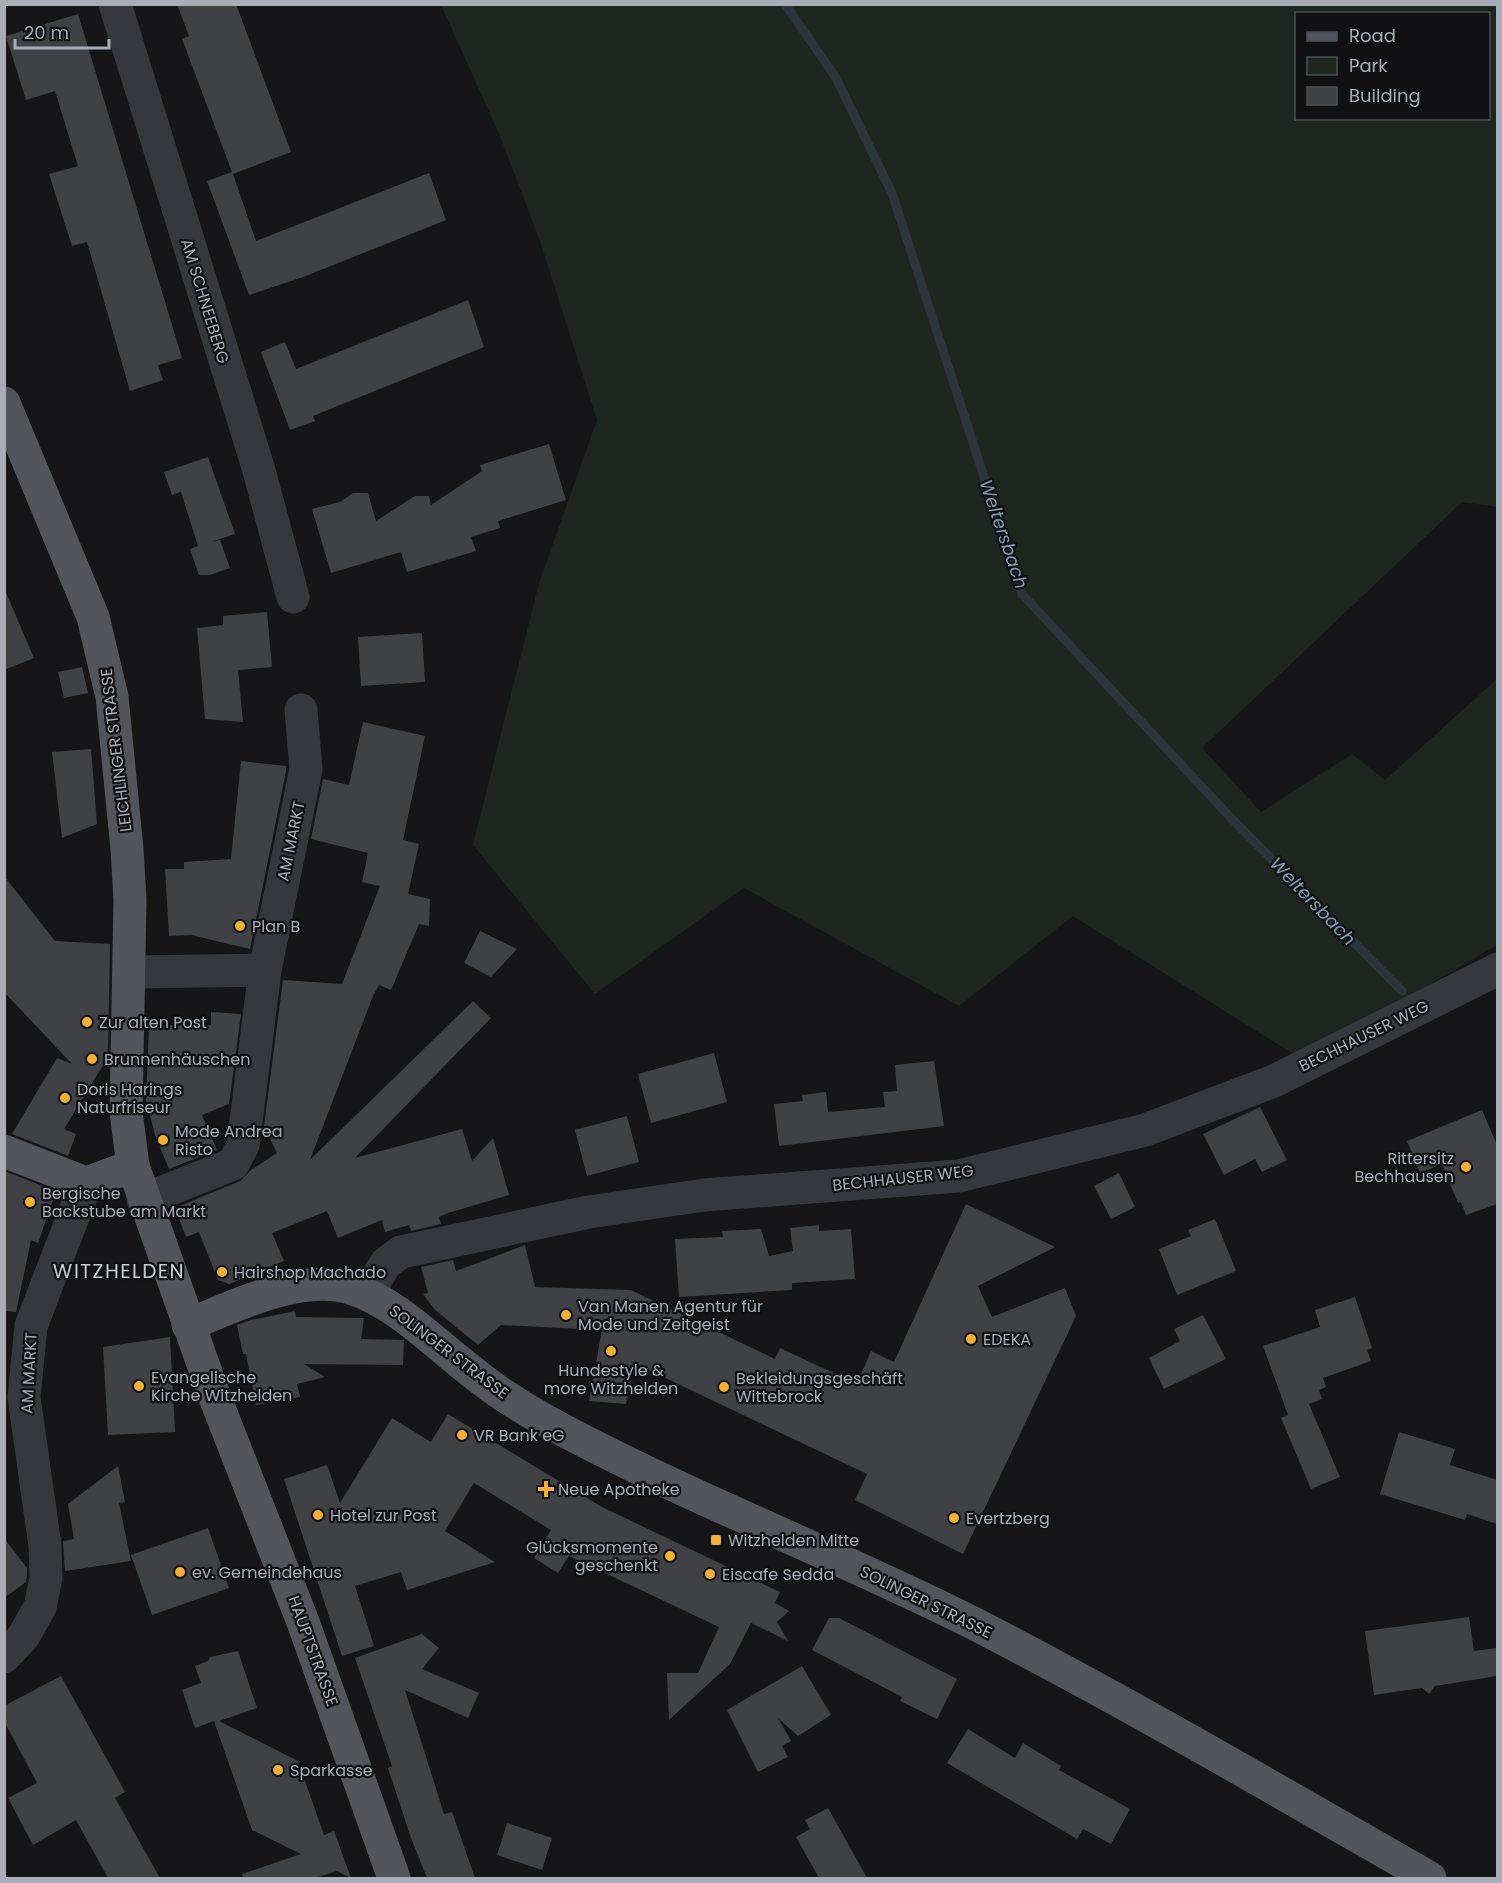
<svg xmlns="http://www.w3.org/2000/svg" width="1502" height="1883" font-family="Poppins,sans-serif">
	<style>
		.green { fill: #1e261f; fill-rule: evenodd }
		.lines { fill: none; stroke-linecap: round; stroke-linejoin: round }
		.stream { stroke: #2c353c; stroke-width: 9 }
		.building { fill: #404145 }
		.minor { stroke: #37383d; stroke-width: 33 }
		.major { stroke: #53555c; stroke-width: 33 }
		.poi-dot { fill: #f2b134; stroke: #111113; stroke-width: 2 }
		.labels { text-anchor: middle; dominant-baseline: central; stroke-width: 4.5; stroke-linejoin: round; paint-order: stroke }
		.street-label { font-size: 16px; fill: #a8adb8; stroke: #111113 }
		.poi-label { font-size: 16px; fill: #a8adb8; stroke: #111113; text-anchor: start }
		.water-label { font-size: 18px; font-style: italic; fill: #7f9bb3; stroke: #111113 }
		.quarter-label { font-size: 20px; letter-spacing: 1.5px; fill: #c9ccd4; stroke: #111113 }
	</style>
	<rect width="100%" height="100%" fill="#161618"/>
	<!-- green -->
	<path class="green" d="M 441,5 L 1497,5 L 1497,507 L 1462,502 L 1202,748 L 1261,812 L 1352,754 L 1385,780 L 1497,679 L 1497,945 L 1343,1035 L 1298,1057 L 1073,916 L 959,1006 L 744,888 L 595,994 L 473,845 L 539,583 L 597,420 L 540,241 L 500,136 ZM 1296,14 L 1488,14 L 1488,118 L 1296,118 Z"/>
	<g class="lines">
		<!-- stream -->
		<polyline class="stream" points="785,4 836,78 892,193 1022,594 1232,819 1402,991"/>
	</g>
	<!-- building -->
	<g class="building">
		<polygon points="177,4 236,4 291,152 233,174 256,241 429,173 446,220 303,277 249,295 207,181 232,172 182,39 189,36"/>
		<polygon points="78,14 182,358 158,365 163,380 130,391 87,242 72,246 49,174 78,166 55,91 26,100 6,36"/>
		<polygon points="468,300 484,347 313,416 315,421 290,430 261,352 285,342 296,369"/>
		<polygon points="549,444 566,500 498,521 500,528 471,537 476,551 407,572 401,552 331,573 312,509 340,502 353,493 368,493 376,521 415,496 429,496 431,505 482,471 480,465"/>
		<polygon points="208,457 235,534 211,542 220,540 230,568 210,575 199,575 190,549 198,546 181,492 172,495 164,472"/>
		<polygon points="4,588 34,658 4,670"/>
		<polygon points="267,612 272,667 238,670 243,722 205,719 197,628 223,625 223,616"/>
		<polygon points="422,633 425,682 361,686 358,637"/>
		<polygon points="82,667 88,693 64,698 58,672"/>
		<polygon points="363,722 425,736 403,840 419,844 408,894 430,899 429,926 419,924 391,990 379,985 373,996 310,1160 473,1001 491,1018 355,1158 462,1129 472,1161 493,1138 509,1195 448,1213 439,1217 441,1224 411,1231 409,1225 385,1232 382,1220 338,1238 327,1211 272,1233 284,1261 229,1284 218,1280 199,1232 186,1237 175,1208 240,1181 251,1170 277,1153 264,1126 283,980 342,984 380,886 362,882 368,853 311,839 323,779 349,785"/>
		<polygon points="91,749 97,824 62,838 52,752"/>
		<polygon points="241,761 286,766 286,771 250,949 191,935 169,936 165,869 184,869 184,862 231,859"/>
		<polygon points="4,876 55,941 110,944 108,1057 64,1129 76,1134 68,1156 12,1134 57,1058 72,1064 4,992"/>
		<polygon points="480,931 517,949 491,977 464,963"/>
		<polygon points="211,1012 241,1014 229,1104 202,1115 217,1150 169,1169 155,1135 146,1101 149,1026 211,1025"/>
		<polygon points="714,1053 727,1102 651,1123 638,1074"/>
		<polygon points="934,1061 944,1126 779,1146 774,1104 803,1101 802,1095 826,1092 828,1112 885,1107 883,1092 897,1091 895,1065"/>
		<polygon points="1260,1107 1287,1160 1262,1172 1255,1159 1224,1175 1203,1134"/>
		<polygon points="1482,1110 1497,1145 1497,1204 1466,1215 1461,1202 1458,1203 1442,1164 1420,1173 1407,1141"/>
		<polygon points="627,1116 639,1162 587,1176 575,1130"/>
		<polygon points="4,1171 56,1191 38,1243 31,1240 16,1312 4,1311"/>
		<polygon points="1119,1173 1135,1207 1111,1219 1094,1186"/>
		<polygon points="966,1204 1055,1247 978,1286 992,1317 1065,1288 1076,1316 963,1554 855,1500 867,1474 634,1363 626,1404 589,1401 602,1330 501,1325 478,1345 435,1310 423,1294 428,1293 421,1267 453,1260 456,1271 525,1245 535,1287 631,1290 775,1359 780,1348 857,1384 871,1351 894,1362"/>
		<polygon points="1215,1219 1236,1271 1177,1295 1159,1249 1191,1236 1188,1230"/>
		<polygon points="819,1225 819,1231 851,1229 855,1279 792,1283 792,1290 679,1297 675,1239 723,1237 722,1231 761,1229 769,1256 793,1251 790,1228"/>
		<polygon points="1355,1297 1372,1348 1367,1350 1371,1361 1323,1378 1326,1387 1319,1390 1322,1399 1309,1404 1340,1477 1311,1489 1281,1418 1288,1415 1263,1346 1320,1327 1315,1310"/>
		<polygon points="295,1311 296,1317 364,1318 361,1339 404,1340 403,1365 304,1364 325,1377 297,1384 300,1397 256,1405 246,1354 243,1354 237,1325 251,1320"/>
		<polygon points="1203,1315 1226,1359 1164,1389 1149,1358 1180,1341 1174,1329"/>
		<polygon points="170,1337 175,1432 108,1435 103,1347"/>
		<polygon points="448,1414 602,1507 780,1592 775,1603 789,1611 777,1622 788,1641 751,1623 730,1664 669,1720 667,1673 698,1673 719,1627 569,1556 558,1573 534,1558 551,1530 474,1483 445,1531 495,1562 407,1590 401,1572 355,1586 374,1646 342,1656 284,1479 327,1465 340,1503 392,1418 431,1442"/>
		<polygon points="1399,1432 1455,1449 1450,1465 1497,1480 1497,1524 1467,1514 1465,1520 1380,1494"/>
		<polygon points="118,1466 125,1502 119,1503 131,1561 65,1571 63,1541 74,1539 68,1504"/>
		<polygon points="208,1528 229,1588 152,1615 131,1555"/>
		<polygon points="4,1538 27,1568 27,1576 26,1582 4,1598"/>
		<polygon points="1469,1617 1474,1651 1497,1648 1497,1676 1435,1686 1429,1694 1422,1688 1374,1695 1365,1631"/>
		<polygon points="829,1618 839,1618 957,1679 937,1719 900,1701 902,1697 812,1650"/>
		<polygon points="422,1634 439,1648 422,1669 479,1693 468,1718 405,1690 444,1814 452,1812 475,1878 427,1878 411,1838 388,1768 392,1766 355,1658"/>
		<polygon points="238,1651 257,1708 219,1721 298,1761 324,1835 334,1831 351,1878 337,1871 315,1878 243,1878 242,1874 301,1854 252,1830 214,1721 195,1728 182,1690 201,1683 195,1666 208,1661 210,1657"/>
		<polygon points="802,1666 831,1715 798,1736 778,1718 791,1741 782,1746 788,1757 758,1772 727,1710"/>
		<polygon points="61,1676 125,1792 115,1798 160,1878 108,1878 76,1820 33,1845 8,1798 37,1783 4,1721 4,1706"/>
		<polygon points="968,1729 1015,1758 1023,1743 1061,1766 1059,1770 1130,1809 1111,1844 1083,1829 1077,1839 947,1763"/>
		<polygon points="828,1808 867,1878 819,1878 796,1837 810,1829 805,1820"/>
		<polygon points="507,1823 552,1838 542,1870 497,1855"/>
	</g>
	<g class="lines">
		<!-- minor -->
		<g class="minor">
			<polyline points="115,4 258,467 293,597"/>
			<polyline points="130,972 265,970"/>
			<polyline points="143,1200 233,1164 243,1145 265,970 306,769 301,710"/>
			<polyline points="367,1294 386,1263 401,1252 589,1212 704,1195 959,1176 1145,1130 1274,1081 1498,969"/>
			<polyline points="4,1657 23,1637 40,1607 46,1578 45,1546 24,1397 31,1326 86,1183"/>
		</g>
		<!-- major -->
		<g class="major">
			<polyline points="4,403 93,617 112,697 127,849 130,900 126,1112 133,1166 214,1395 303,1622 394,1878"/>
			<polyline points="4,1151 86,1183 133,1166"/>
			<path d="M 188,1325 C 234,1306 301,1273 350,1288 C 395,1302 430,1339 466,1367 C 490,1387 520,1407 548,1422 C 686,1497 834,1553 975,1624 C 1130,1704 1280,1792 1430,1878"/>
		</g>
	</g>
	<!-- markers -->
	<g class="poi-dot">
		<circle cx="240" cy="926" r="6"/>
		<circle cx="87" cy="1022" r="6"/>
		<circle cx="92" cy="1059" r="6"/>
		<circle cx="65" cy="1098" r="6"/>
		<circle cx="163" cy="1140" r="6"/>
		<circle cx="1466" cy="1167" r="6"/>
		<circle cx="30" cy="1202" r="6"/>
		<circle cx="222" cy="1272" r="6"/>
		<circle cx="566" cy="1315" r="6"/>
		<circle cx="971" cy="1339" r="6"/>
		<circle cx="611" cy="1351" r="6"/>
		<circle cx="139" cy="1386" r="6"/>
		<circle cx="724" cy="1387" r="6"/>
		<circle cx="462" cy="1435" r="6"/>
		<path d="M543 1480h6v6h6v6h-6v6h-6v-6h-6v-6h6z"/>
		<circle cx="318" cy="1515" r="6"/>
		<circle cx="954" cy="1518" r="6"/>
		<rect x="710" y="1534" width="12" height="12" rx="3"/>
		<circle cx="670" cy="1556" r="6"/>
		<circle cx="180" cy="1572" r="6"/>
		<circle cx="710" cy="1574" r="6"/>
		<circle cx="278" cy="1770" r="6"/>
	</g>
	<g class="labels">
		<!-- street labels -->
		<g class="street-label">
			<text transform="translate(205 301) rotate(73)">AM SCHNEEBERG</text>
			<text transform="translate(116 750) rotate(-97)">LEICHLINGER STRASSE</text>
			<text transform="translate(291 841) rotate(-78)">AM MARKT</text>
			<text transform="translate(1364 1036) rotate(-26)">BECHHAUSER WEG</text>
			<text transform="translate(903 1178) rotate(-6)">BECHHAUSER WEG</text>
			<text transform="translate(449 1352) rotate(37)">SOLINGER STRASSE</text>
			<text transform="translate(29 1373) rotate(-87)">AM MARKT</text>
			<text transform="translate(926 1602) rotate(26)">SOLINGER STRASSE</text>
			<text transform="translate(313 1651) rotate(70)">HAUPTSTRASSE</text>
		</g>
		<!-- poi labels -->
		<g class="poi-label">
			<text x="252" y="926">Plan B</text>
			<text x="99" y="1022">Zur alten Post</text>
			<text x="104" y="1059">Brunnenhäuschen</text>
			<text x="77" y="1089">Doris Harings<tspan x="77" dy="18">Naturfriseur</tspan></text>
			<text x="175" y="1131">Mode Andrea<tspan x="175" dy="18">Risto</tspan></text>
			<text x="1454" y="1158" text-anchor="end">Rittersitz<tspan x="1454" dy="18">Bechhausen</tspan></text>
			<text x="42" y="1193">Bergische<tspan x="42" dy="18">Backstube am Markt</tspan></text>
			<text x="234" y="1272">Hairshop Machado</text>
			<text x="578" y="1306">Van Manen Agentur für<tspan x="578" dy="18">Mode und Zeitgeist</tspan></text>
			<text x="983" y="1339">EDEKA</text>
			<text x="611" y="1370" text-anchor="middle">Hundestyle &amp;<tspan x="611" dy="18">more Witzhelden</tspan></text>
			<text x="151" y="1377">Evangelische<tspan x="151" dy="18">Kirche Witzhelden</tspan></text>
			<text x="736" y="1378">Bekleidungsgeschäft<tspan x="736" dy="18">Wittebrock</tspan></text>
			<text x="474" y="1435">VR Bank eG</text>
			<text x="558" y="1489">Neue Apotheke</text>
			<text x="330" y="1515">Hotel zur Post</text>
			<text x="966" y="1518">Evertzberg</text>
			<text x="728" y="1540">Witzhelden Mitte</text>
			<text x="658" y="1547" text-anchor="end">Glücksmomente<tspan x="658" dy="18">geschenkt</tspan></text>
			<text x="192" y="1572">ev. Gemeindehaus</text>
			<text x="722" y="1574">Eiscafe Sedda</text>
			<text x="290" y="1770">Sparkasse</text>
		</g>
		<!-- water labels -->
		<g class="water-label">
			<text transform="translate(1004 534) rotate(71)">Weltersbach</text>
			<text transform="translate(1313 901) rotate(46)">Weltersbach</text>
		</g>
		<!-- quarter labels -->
		<g class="quarter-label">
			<text x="119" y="1271">WITZHELDEN</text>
		</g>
	</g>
	<!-- border -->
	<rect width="1502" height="1883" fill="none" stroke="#a8adb8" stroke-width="12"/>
	<!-- legend -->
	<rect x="1295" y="12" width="195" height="108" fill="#111113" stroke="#4d4f55" stroke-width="1.5"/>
	<rect x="1307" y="32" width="30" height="9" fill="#53555c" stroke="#4d4f55" stroke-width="1.5"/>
	<text x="1349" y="42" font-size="18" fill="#a8adb8">Road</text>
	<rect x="1307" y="57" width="30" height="18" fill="#1e261f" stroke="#4d4f55" stroke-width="1.5"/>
	<text x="1349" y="72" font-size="18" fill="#a8adb8">Park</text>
	<rect x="1307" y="87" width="30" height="18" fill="#404145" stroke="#4d4f55" stroke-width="1.5"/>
	<text x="1349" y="102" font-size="18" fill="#a8adb8">Building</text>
	<!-- scale -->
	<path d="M15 39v9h94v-9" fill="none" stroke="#a8adb8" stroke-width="3"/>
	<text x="24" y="39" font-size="18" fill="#a8adb8" stroke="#111113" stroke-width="4.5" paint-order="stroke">20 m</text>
</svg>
